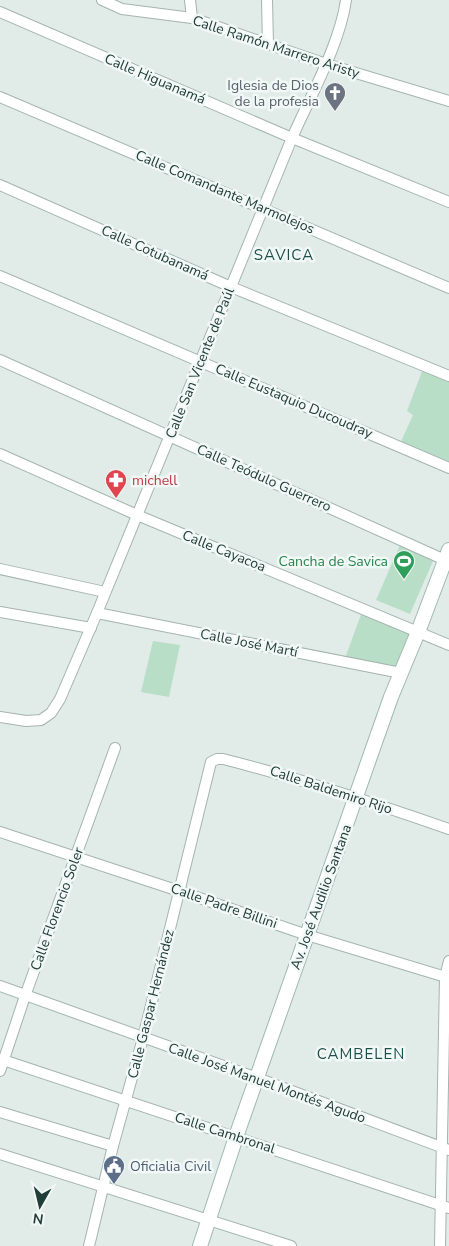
<svg xmlns="http://www.w3.org/2000/svg" width="449" height="1246" font-family="'Nunito Sans',sans-serif">
	<style>
		.green { fill: #b9dec7 }
		.lines { fill: none; stroke-linecap: round; stroke-linejoin: round }
		.minor-casing { stroke: #a4b4b0; stroke-width: 12 }
		.secondary-casing { stroke: #9fb8b2; stroke-width: 16 }
		.minor { stroke: #fff; stroke-width: 10 }
		.secondary { stroke: #fff; stroke-width: 14 }
		.labels { text-anchor: middle; dominant-baseline: central; stroke-width: 5; stroke-linejoin: round; paint-order: stroke }
		.street-label { font-size: 14px; fill: #213d38; stroke: #f1f8f6 }
		.worship-label { font-size: 14px; fill: #5b616d; stroke: #f1f8f6; text-anchor: end }
		.health-label { font-size: 14px; fill: #be3a42; stroke: #f1f8f6; text-anchor: start }
		.leisure-label { font-size: 14px; fill: #27864d; stroke: #f1f8f6; text-anchor: end }
		.service-label { font-size: 14px; fill: #4e5e75; stroke: #f1f8f6; text-anchor: start }
		.neighbourhood-label { font-size: 15px; letter-spacing: 1px; fill: #1c4f49; stroke: #f1f8f6 }
	</style>
	<rect width="100%" height="100%" fill="#e1ece8"/>
	<!-- green -->
	<g class="green">
		<polygon points="424,366 449,376 449,468 399,446 413,415 407,411"/>
		<polygon points="400,545 433,561 410,614 376,600"/>
		<polygon points="363,609 418,632 401,673 344,661"/>
		<polygon points="153,641 180,645 169,697 141,692"/>
	</g>
	<g class="lines">
		<!-- minor casing -->
		<g class="minor-casing">
			<g id="minor">
				<polyline points="102,0 122,9 192,18 326,64 449,101"/>
				<polyline points="190,0 192,18"/>
				<polyline points="267,0 268,44"/>
				<polyline points="0,12 292,138 449,202"/>
				<polyline points="0,97 449,288"/>
				<polyline points="0,185 231,287 449,376"/>
				<polyline points="0,276 449,468"/>
				<polyline points="0,360 445,560"/>
				<polyline points="0,454 137,515 449,645"/>
				<polyline points="0,569 105,592"/>
				<polyline points="0,612 91,628"/>
				<polyline points="97,613 401,673"/>
				<path d="M 0,717 L 26,721 L 41,720 L 51,713 L 60,699 L 97,613 L 292,138 C 310,97 340,44 346,0"/>
				<polyline points="0,832 179,891 307,935 449,978"/>
				<polyline points="0,986 257,1078 449,1150"/>
				<polyline points="0,1059 449,1208"/>
				<polyline points="0,1071 25,996 115,748"/>
				<polyline points="0,1112 113,1146"/>
				<polyline points="0,1154 291,1246"/>
				<path d="M 89,1246 L 113,1146 L 143,1038 L 211,762 L 217,759 L 223,759 C 299,778 374,803 449,829"/>
				<polyline points="440,1246 445,977 449,961"/>
			</g>
		</g>
		<!-- secondary casing -->
		<g class="secondary-casing">
			<polyline id="secondary" points="200,1246 238,1131 391,697 418,632 449,550"/>
		</g>
		<!-- minor -->
		<use href="#minor" class="minor"/>
		<!-- secondary -->
		<use href="#secondary" class="secondary"/>
	</g>
	<!-- icons -->
	<defs>
		<g id="church-pin" transform="scale(1.125)"><path d="M0 17L-7.5 6A9.5 9.5 0 1 1 7.5 6Z" fill="#6b7280" stroke="#f1f8f6"/><path d="M-1.2-6h2.4v3.5h3.3v2.4h-3.3V6h-2.4V-.1h-3.3v-2.4h3.3Z" fill="#fff"/></g>
		<g id="pharmacy-pin" transform="scale(1.125)"><path d="M0 17L-7.5 6A9.5 9.5 0 1 1 7.5 6Z" fill="#e0444e" stroke="#f1f8f6"/><path d="M-2-6h4v4h4v4h-4v4h-4v-4h-4v-4h4Z" fill="#fff"/></g>
		<g id="stadium-pin" transform="scale(1.125)"><path d="M0 17L-7.5 6A9.5 9.5 0 1 1 7.5 6Z" fill="#2e9e5b" stroke="#f1f8f6"/><path d="M0-5a6.5 5 0 1 0 0 10a6.5 5 0 1 0 0-10ZM-3.5-1.8h7v3.6h-7Z" fill="#fff"/></g>
		<g id="civic-pin" transform="scale(1.125)"><path d="M0 17L-7.5 6A9.5 9.5 0 1 1 7.5 6Z" fill="#5c6f8a" stroke="#f1f8f6"/><path d="M-.6-6.5H3V-4.5H.6V-3L4-1V1h2V6H-6V1h2V-1L-.6-3ZM-1.2 2.5V6h2.4V2.5Z" fill="#fff"/></g>
	</defs>
	<g fill-rule="evenodd">
		<use href="#church-pin" x="335" y="93"/>
		<use href="#pharmacy-pin" x="116" y="480"/>
		<use href="#stadium-pin" x="404" y="561"/>
		<use href="#civic-pin" x="114" y="1166"/>
	</g>
	<g class="labels">
		<!-- street labels -->
		<g class="street-label">
			<text transform="translate(276 47) rotate(18)">Calle Ramón Marrero Aristy</text>
			<text transform="translate(155 79) rotate(23)">Calle Higuanamá</text>
			<text transform="translate(225 192) rotate(23)">Calle Comandante Marmolejos</text>
			<text transform="translate(155 253) rotate(24)">Calle Cotubanamá</text>
			<text transform="translate(200 363) rotate(-68)">Calle San Vicente de Paúl</text>
			<text transform="translate(294 401) rotate(23)">Calle Eustaquio Ducoudray</text>
			<text transform="translate(264 478) rotate(24)">Calle Teódulo Guerrero</text>
			<text transform="translate(224 551) rotate(22)">Calle Cayacoa</text>
			<text transform="translate(249 643) rotate(11)">Calle José Martí</text>
			<text transform="translate(331 790) rotate(18)">Calle Baldemiro Rijo</text>
			<text transform="translate(321 897) rotate(-70)">Av. José Audilio Santana</text>
			<text transform="translate(224 906) rotate(19)">Calle Padre Billini</text>
			<text transform="translate(57 909) rotate(-70)">Calle Florencio Soler</text>
			<text transform="translate(151 1004) rotate(-76)">Calle Gaspar Hernández</text>
			<text transform="translate(267 1083) rotate(20)">Calle José Manuel Montés Agudo</text>
			<text transform="translate(225 1133) rotate(18)">Calle Cambronal</text>
		</g>
		<!-- worship labels -->
		<g class="worship-label">
			<text x="319" y="85">Iglesia de Dios<tspan x="319" dy="16">de la profesia</tspan></text>
		</g>
		<!-- health labels -->
		<g class="health-label">
			<text x="132" y="480">michell</text>
		</g>
		<!-- leisure labels -->
		<g class="leisure-label">
			<text x="388" y="561">Cancha de Savica</text>
		</g>
		<!-- service labels -->
		<g class="service-label">
			<text x="130" y="1166">Oficialia Civil</text>
		</g>
		<!-- neighbourhood labels -->
		<g class="neighbourhood-label">
			<text x="284" y="255">SAVICA</text>
			<text x="361" y="1054">CAMBELEN</text>
		</g>
	</g>
	<!-- north arrow -->
	<g transform="translate(40 1206) rotate(188)" stroke="#f1f8f6" stroke-width="4" paint-order="stroke">
	<path d="M0-4L9 19L0 12L-9 19Z" fill="#213d38"/>
	<text y="-8" font-size="14" font-weight="bold" text-anchor="middle" fill="#213d38">N</text>
	</g>
</svg>
